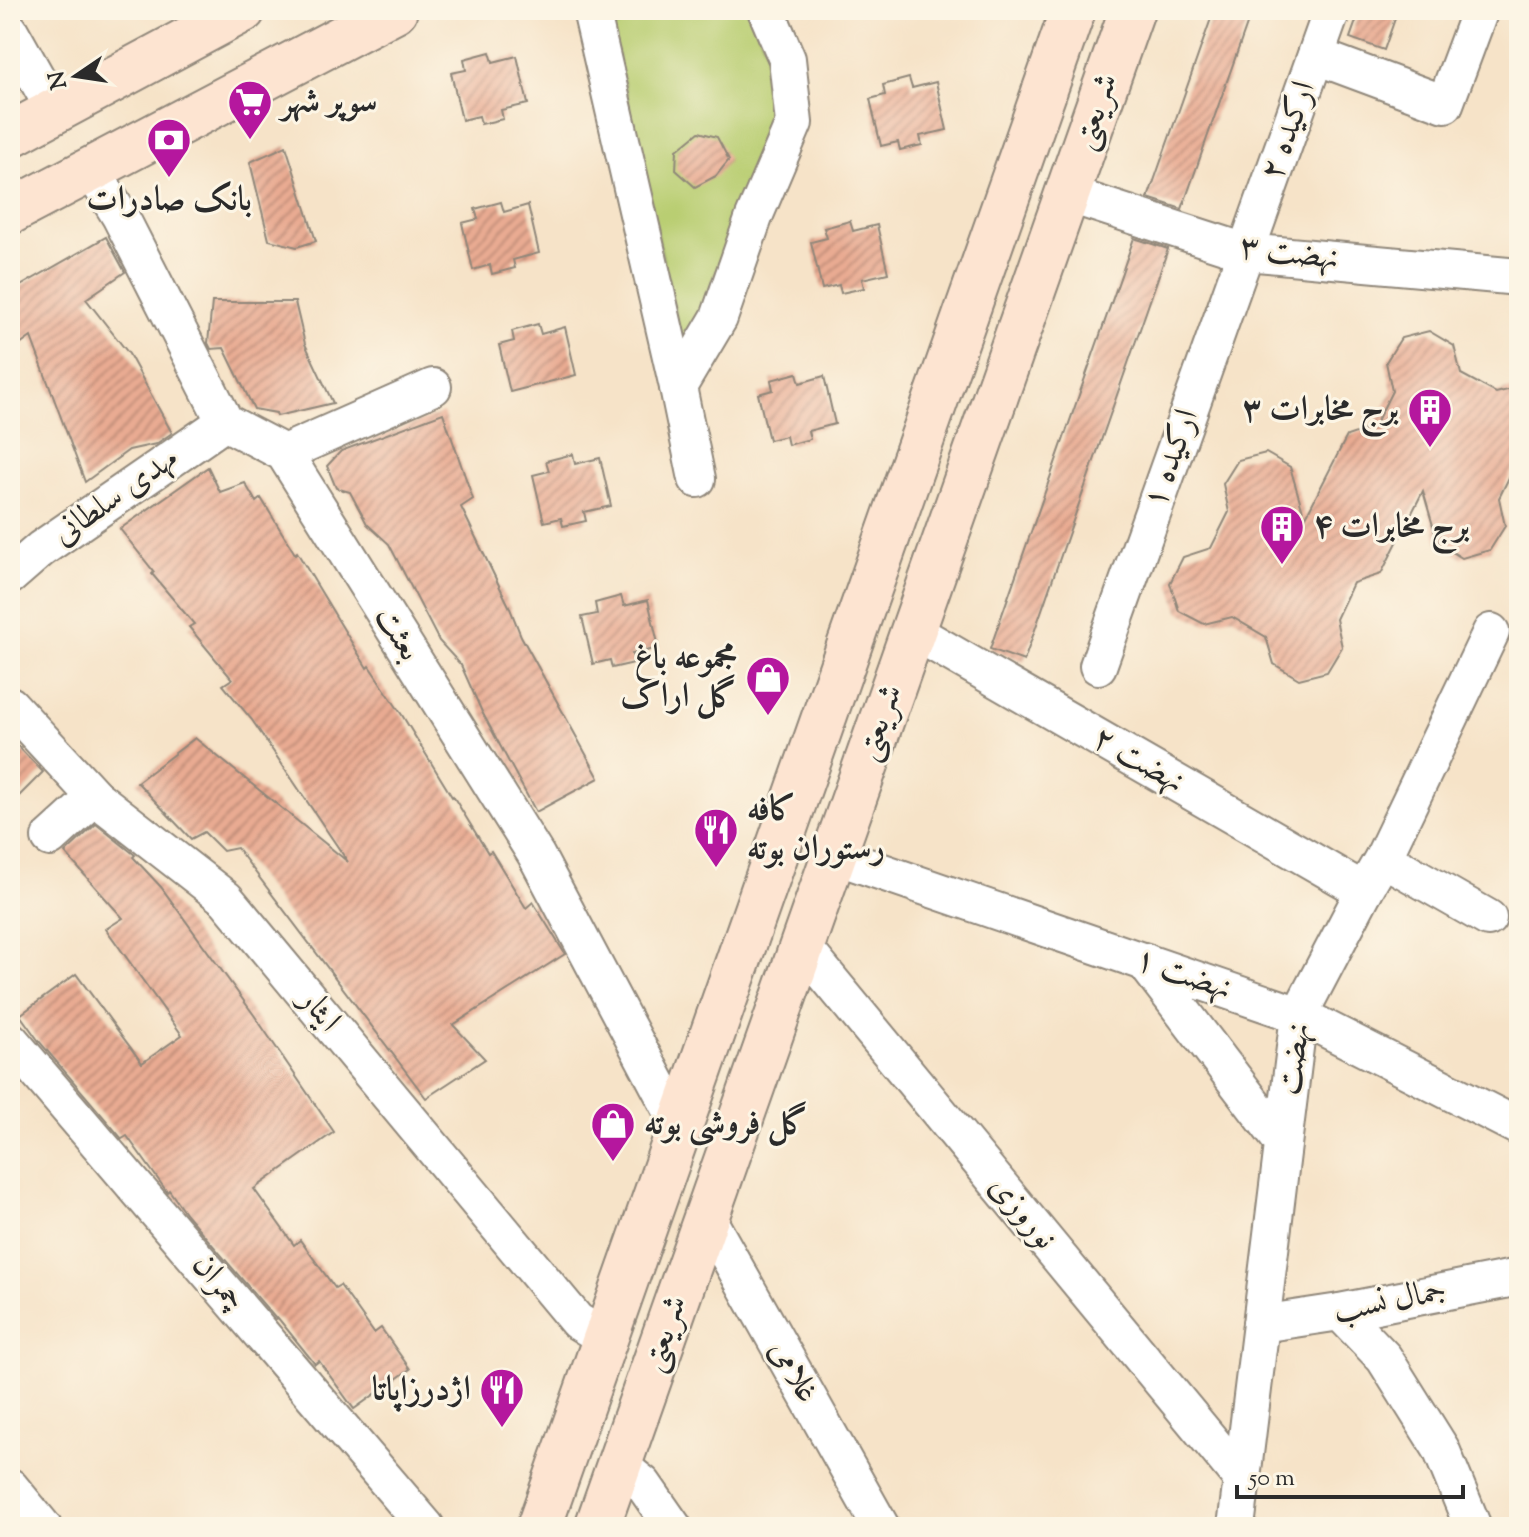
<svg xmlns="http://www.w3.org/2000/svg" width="1529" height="1537" font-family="'Sorts Mill Goudy',Amiri,serif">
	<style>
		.park { fill: #b9ce72; stroke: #727c4e; stroke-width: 2 }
		.building { fill: url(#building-hatch) }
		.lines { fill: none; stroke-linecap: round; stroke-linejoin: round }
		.street-casing { stroke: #90877a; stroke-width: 40 }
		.secondary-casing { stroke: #90877a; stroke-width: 48 }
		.street { stroke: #fff; stroke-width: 36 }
		.secondary { stroke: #fde4d1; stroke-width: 44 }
		.labels { text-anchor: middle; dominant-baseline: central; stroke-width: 6; stroke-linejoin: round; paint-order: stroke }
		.poi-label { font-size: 34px; font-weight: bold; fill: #2b2b2b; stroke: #fcf5e5; text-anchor: start }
		.street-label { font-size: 34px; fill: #2b2b2b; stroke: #fcf5e5 }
	</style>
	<defs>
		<pattern id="building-hatch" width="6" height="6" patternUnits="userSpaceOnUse" patternTransform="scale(2)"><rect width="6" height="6" fill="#e9ab92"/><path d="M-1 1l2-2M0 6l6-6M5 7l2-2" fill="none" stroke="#bd8b77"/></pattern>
	</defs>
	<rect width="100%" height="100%" fill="#fcf5e5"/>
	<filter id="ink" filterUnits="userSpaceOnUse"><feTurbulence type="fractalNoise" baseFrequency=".0125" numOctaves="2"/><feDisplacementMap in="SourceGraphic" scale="16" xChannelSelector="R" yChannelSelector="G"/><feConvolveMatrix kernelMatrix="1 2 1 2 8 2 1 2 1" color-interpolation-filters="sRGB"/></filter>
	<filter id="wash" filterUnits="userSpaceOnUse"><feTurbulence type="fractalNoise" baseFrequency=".006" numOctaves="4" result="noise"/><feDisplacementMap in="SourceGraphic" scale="32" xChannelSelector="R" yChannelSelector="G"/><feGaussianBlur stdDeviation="1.8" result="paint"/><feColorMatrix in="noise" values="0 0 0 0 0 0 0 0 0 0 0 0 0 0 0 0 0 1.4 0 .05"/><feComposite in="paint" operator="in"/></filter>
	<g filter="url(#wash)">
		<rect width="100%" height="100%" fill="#f6e3c8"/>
		<!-- park -->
		<polygon class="park" points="638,10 749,10 771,60 774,122 684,356 612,31"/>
		<g id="blocks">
			<!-- building -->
			<g class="building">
				<polygon points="1214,10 1252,10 1182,209 1148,198"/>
				<polygon points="1360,10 1398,10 1384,50 1350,38"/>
				<polygon points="490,52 493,62 517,56 528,104 501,110 503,119 481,124 479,116 462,120 451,73 466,70 464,59"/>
				<polygon points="909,78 912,88 936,82 947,130 920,136 922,145 900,150 898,142 881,146 870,99 885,95 883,85"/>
				<polygon points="699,132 717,137 729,160 716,176 695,187 676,170 677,150"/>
				<polygon points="286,146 316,241 297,247 269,240 250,162"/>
				<polygon points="501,202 504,212 528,205 539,253 513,260 515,268 492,274 490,265 473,270 462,223 478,219 475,209"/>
				<polygon points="850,221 853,231 877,225 888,273 862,279 864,288 841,293 839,285 822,289 811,242 827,238 824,228"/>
				<polygon points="106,237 125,272 86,299 129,354 172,433 156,444 129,450 85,482 31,337 10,352 10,292"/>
				<polygon points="1134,238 1168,249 1024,661 990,649"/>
				<polygon points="212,302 295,302 305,344 333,403 277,416 276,413 254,409 224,348 211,349 208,343"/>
				<polygon points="538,324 541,334 565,327 576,375 510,392 499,345 514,341 512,331"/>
				<polygon points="1429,331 1454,346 1461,374 1496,393 1519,387 1519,457 1499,498 1505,526 1490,550 1462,558 1438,543 1423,491 1381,574 1353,583 1336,619 1342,647 1327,672 1299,679 1274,664 1266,637 1232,617 1204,624 1179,611 1170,583 1183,557 1211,548 1229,512 1223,484 1238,460 1266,453 1290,467 1305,518 1347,436 1374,427 1392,391 1386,362 1401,338"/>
				<polygon points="797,373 800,383 824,376 835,424 808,431 810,439 788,445 786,436 769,440 758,394 773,390 771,380"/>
				<polygon points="443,413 473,499 461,507 509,606 521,636 599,778 536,812 482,712 461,665 439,641 389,544 367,524 350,492 336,488 327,466 341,451"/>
				<polygon points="573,454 575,464 600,458 611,506 584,512 586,521 563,526 561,518 544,522 533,475 549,471 546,461"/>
				<polygon points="208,467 220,492 245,483 256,502 261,498 295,554 297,552 367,668 369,666 402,715 452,797 453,796 488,853 491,851 526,908 533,902 565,954 453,1025 485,1059 426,1098 237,848 223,851 204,832 191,839 137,782 195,738 348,862 252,720 223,685 232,679 189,627 194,624 152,574 154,572 120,529"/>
				<polygon points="621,596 624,606 648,600 659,648 632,654 634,663 612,668 610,660 593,664 582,617 597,614 595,603"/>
				<polygon points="10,738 43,772 10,805"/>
				<polygon points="96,824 135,855 133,857 161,887 254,1015 334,1132 254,1189 294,1245 300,1240 335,1288 340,1285 374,1333 381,1328 410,1369 354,1409 319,1361 315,1364 278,1318 276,1319 186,1214 169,1190 167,1192 165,1189 127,1136 122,1139 38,1040 20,1015 76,974 142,1063 182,1035 106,929 123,918 65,853"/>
			</g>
		</g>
	</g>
	<g filter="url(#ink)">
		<use href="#blocks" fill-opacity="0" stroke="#90877a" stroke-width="2"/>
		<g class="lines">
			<!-- street casing -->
			<g class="street-casing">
				<g id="street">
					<polyline points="591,10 678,387 697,479"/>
					<polyline points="10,31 55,111"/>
					<polyline points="1316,56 1445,104 1480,10"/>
					<polyline points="91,169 120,216 225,422 284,453 536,855 680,1126"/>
					<polyline points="1067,194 1246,252 1519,277"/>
					<polyline points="678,387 719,318 754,217 794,123 787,59 766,10"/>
					<polyline points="284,453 433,387"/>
					<polyline points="10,576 41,549 225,422"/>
					<polyline points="913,631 1364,891"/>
					<polyline points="1098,666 1332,10"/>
					<polyline points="10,705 95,797 226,899 577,1321 605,1338"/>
					<polyline points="50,838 95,797"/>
					<polyline points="833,855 1299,1015 1519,1127"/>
					<polyline points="1383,858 1488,918"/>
					<polyline points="802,946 1242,1479"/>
					<polyline points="1144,961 1283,1143"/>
					<polyline points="10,1040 426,1527"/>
					<polyline points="706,1216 881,1527"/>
					<polyline points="1340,1312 1384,1358 1441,1449 1473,1527"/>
					<polyline points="1261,1324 1340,1312 1519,1277"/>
					<polyline points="619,1465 643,1484 673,1527"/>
					<polyline points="10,1487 43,1527"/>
					<polyline points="1236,1527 1299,1015 1364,891 1383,858 1491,632"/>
				</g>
			</g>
			<!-- secondary casing -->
			<g class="secondary-casing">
				<g id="secondary">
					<polyline points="10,135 243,10"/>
					<polyline points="10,212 395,10"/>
					<polyline points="539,1527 1073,10"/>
					<polyline points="597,1527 1132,10"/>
				</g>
			</g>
			<!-- street -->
			<use href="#street" class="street"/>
			<!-- secondary -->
			<use href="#secondary" class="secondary"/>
		</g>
	</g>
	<!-- icons -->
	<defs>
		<g id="supermarket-pin" transform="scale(2.3)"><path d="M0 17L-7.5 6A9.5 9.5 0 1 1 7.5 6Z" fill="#b5179e" stroke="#fcf5e5"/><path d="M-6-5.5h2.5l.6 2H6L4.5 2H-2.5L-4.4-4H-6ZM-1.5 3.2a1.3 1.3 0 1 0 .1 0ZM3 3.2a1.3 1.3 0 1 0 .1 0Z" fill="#fff"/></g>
		<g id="bank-pin" transform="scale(2.3)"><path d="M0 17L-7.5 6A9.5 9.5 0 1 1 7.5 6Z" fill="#b5179e" stroke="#fcf5e5"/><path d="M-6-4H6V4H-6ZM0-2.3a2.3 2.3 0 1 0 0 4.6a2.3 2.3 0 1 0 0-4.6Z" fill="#fff"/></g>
		<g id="building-pin" transform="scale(2.3)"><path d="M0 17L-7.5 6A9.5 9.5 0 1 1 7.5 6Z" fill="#b5179e" stroke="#fcf5e5"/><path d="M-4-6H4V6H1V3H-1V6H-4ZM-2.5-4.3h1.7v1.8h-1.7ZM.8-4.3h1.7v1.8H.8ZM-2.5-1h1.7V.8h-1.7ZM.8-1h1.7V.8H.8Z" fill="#fff"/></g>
		<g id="shop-pin" transform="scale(2.3)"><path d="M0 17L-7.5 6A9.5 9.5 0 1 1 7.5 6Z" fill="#b5179e" stroke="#fcf5e5"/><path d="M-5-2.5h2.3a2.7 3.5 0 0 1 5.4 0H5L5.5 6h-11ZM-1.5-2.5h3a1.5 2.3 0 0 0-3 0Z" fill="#fff"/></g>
		<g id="restaurant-pin" transform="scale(2.3)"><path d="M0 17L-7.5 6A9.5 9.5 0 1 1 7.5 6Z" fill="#b5179e" stroke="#fcf5e5"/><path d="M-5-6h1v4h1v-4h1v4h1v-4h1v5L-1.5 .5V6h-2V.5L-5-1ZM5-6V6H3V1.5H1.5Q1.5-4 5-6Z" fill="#fff"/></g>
	</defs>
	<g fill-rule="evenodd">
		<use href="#supermarket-pin" x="250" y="102"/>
		<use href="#bank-pin" x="169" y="140"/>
		<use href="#building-pin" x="1430" y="410"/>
		<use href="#building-pin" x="1282" y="527"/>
		<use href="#shop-pin" x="768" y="678"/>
		<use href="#restaurant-pin" x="716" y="830"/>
		<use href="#shop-pin" x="613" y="1124"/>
		<use href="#restaurant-pin" x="502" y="1390"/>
	</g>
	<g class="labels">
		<!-- poi labels -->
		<g class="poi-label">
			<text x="281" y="102">سوپر شهر</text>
			<text x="169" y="200" text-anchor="middle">بانک صادرات</text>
			<text x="1399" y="410" text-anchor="end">برج مخابرات ۳</text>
			<text x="1313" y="527">برج مخابرات ۴</text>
			<text x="737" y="658" text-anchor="end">مجموعه باغ<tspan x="737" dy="39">گل اراک</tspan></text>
			<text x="747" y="810">کافه<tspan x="747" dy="39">رستوران بوته</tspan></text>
			<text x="644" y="1124">گل فروشی بوته</text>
			<text x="471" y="1390" text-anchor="end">اژدرزاپاتا</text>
		</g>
		<!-- street labels -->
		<g class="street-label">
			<text transform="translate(1096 112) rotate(-71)">شریعتی</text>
			<text transform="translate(1289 131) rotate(-70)">ارکیده ۲</text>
			<text transform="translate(1289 254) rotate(7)">نهضت ۳</text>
			<text transform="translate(1172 459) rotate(-70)">ارکیده ۱</text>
			<text transform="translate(116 497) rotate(-35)">مهدی سلطانی</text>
			<text transform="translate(397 634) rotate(58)">بعثت</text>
			<text transform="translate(880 723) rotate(-70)">شریعتی</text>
			<text transform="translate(1138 761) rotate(30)">نهضت ۲</text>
			<text transform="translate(1183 975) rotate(19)">نهضت ۱</text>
			<text transform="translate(319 1011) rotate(50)">ایثار</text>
			<text transform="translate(1295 1059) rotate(-81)">نهضت</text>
			<text transform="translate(1022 1213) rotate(50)">نوروزی</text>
			<text transform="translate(218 1283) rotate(50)">چمران</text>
			<text transform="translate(1390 1302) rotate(-11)">جمال نسب</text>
			<text transform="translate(665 1334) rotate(-71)">شریعتی</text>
			<text transform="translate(793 1372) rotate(60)">غلامی</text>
		</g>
	</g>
	<!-- margin -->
	<rect width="1529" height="1537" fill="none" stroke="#fcf5e5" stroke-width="40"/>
	<!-- north arrow -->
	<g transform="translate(76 76) rotate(257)" stroke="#fcf5e5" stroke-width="6" paint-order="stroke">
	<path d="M0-6L14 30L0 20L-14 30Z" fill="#2b2b2b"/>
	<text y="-12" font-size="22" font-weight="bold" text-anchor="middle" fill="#2b2b2b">N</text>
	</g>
	<!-- scale -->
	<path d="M1237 1485v12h226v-12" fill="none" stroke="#2b2b2b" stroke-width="4"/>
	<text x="1249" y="1485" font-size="24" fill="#2b2b2b" stroke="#fcf5e5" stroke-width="6" paint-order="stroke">50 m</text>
</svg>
